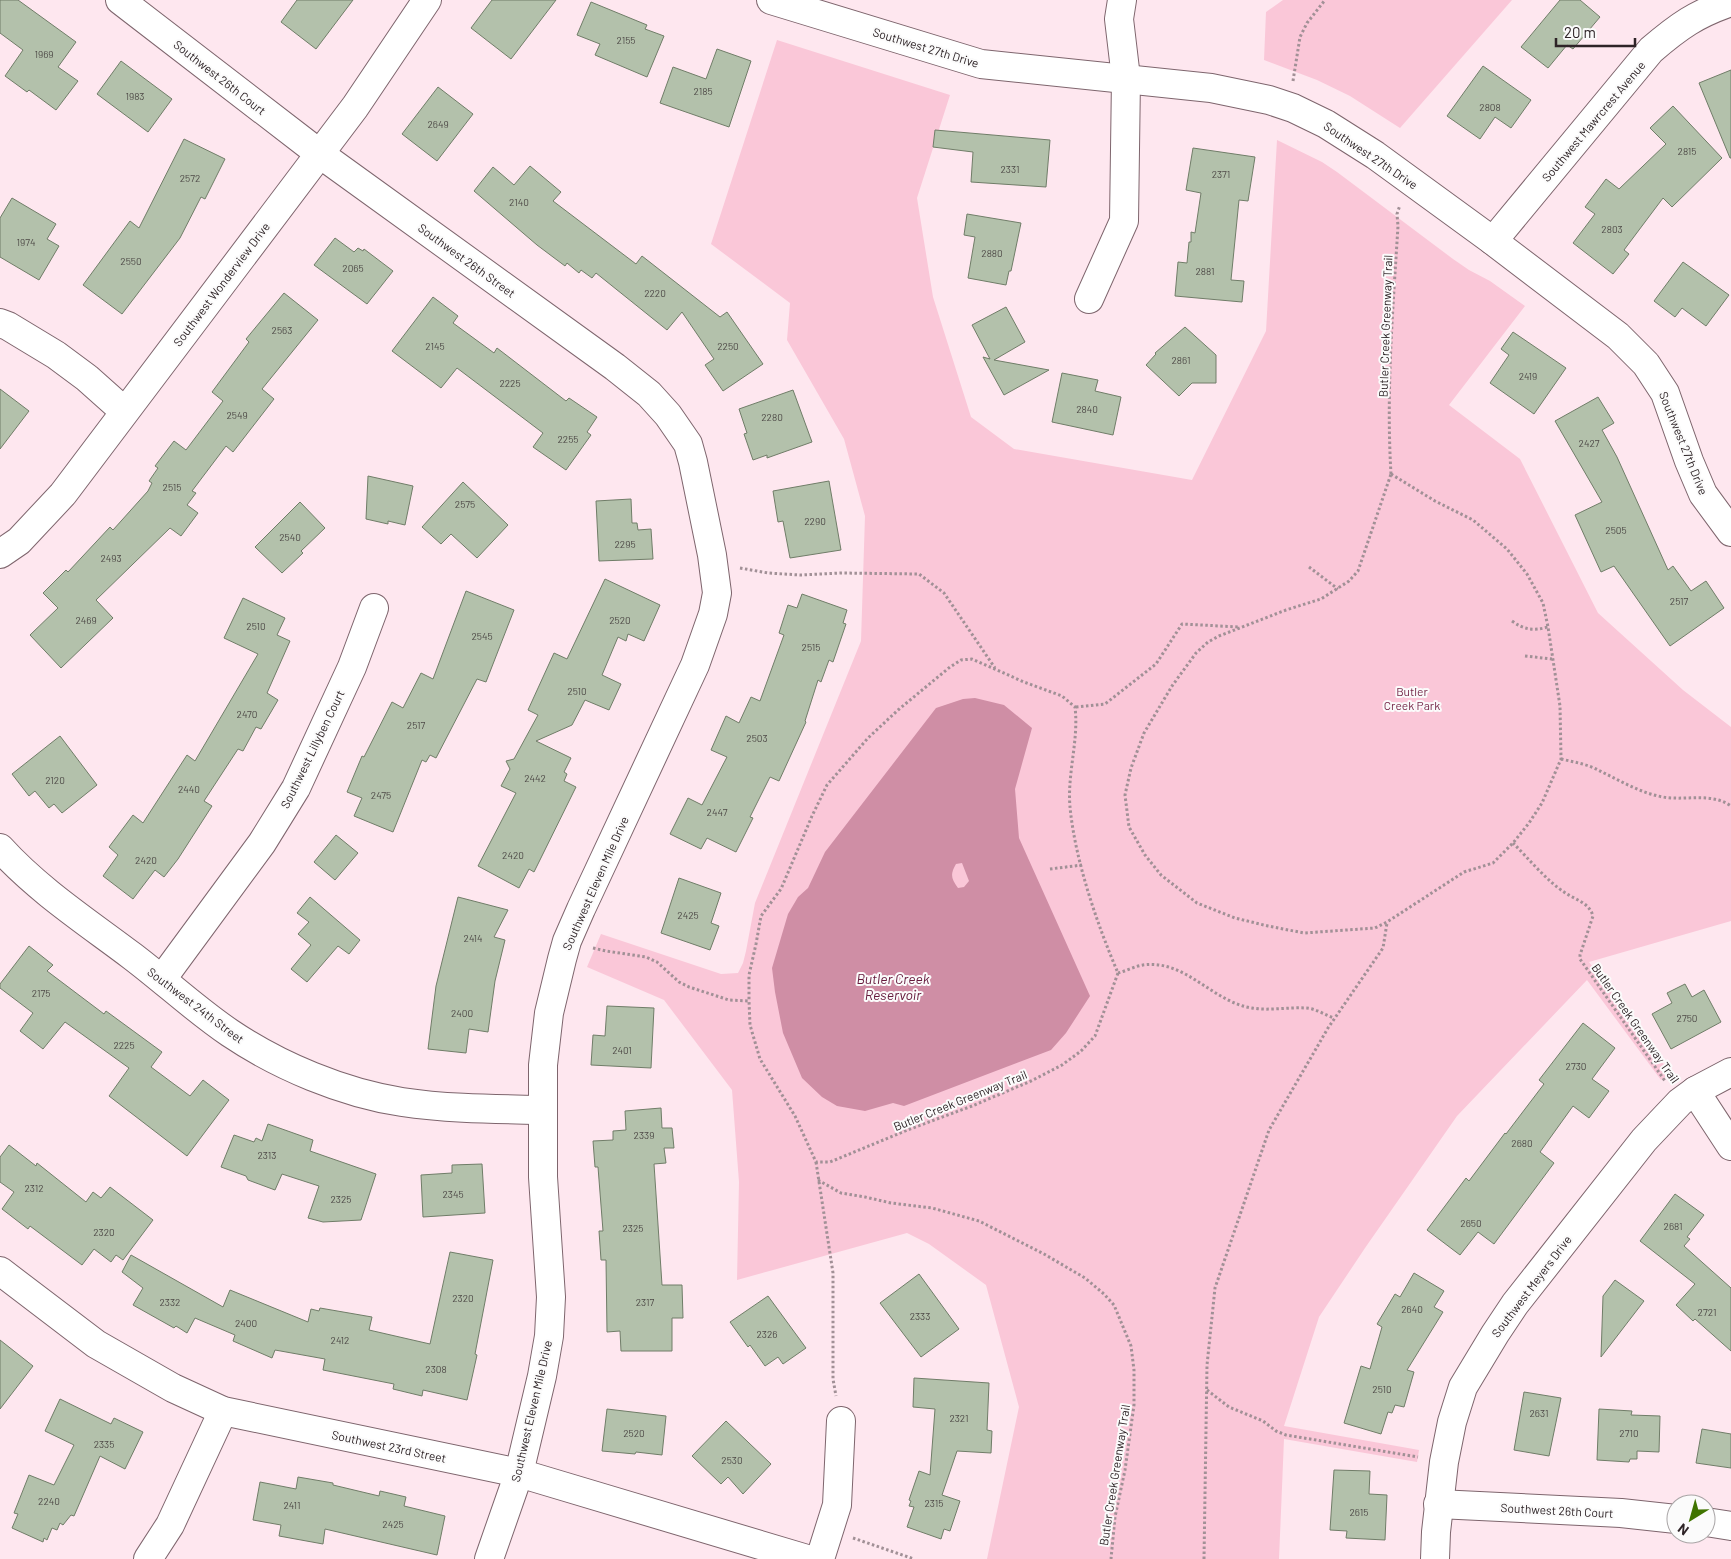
<svg xmlns="http://www.w3.org/2000/svg" width="1731" height="1559" font-family="Barlow,sans-serif">
	<style>
		.green { fill: #fac7d8 }
		.water { fill: #cf8ea5; fill-rule: evenodd }
		.building { fill: #b3c1ab; stroke: #707d68 }
		.lines { fill: none; stroke-linecap: round; stroke-linejoin: round }
		.minor-casing { stroke: #7e656d; stroke-width: 30 }
		.path { stroke: #a19096; stroke-width: 3; stroke-dasharray: 2.5 2.5; stroke-linecap: butt }
		.minor { stroke: #fff; stroke-width: 28 }
		.labels { text-anchor: middle; dominant-baseline: central; stroke-width: 4; stroke-linejoin: round; paint-order: stroke }
		.number-label { font-size: 10px; fill: #4f4b48 }
		.street-label { font-size: 12px; fill: #2e2427; stroke: #fbfbfb }
		.park-label { font-size: 12px; fill: #76294a; stroke: #fbfbfb }
		.water-label { font-size: 14px; font-style: italic; fill: #65193c; stroke: #fbfbfb }
	</style>
	<rect width="100%" height="100%" fill="#fee7ef"/>
	<!-- green -->
	<g class="green">
		<polygon points="1283,0 1512,0 1400,128 1350,96 1317,80 1264,60 1266,12"/>
		<polygon points="777,40 950,95 917,198 933,297 971,417 1014,449 1192,480 1266,331 1277,140 1322,162 1337,172 1453,259 1469,270 1490,281 1525,306 1449,405 1520,459 1598,613 1683,690 1731,727 1731,921 1589,962 1670,1073 1661,1080 1587,980 1457,1116 1365,1248 1319,1317 1284,1426 1419,1450 1417,1462 1284,1439 1279,1559 987,1559 1019,1407 986,1285 929,1244 907,1233 737,1280 739,1182 732,1090 664,1000 587,967 601,934 721,974 738,973 743,963 746,951 755,903 861,641 865,516 844,439 787,340 790,303 711,244"/>
	</g>
	<!-- water -->
	<path class="water" d="M 975,698 L 1004,705 L 1032,728 L 1015,789 L 1019,838 L 1090,996 L 1066,1033 L 1051,1050 L 904,1106 L 893,1103 L 865,1111 L 837,1106 L 822,1097 L 802,1078 L 783,1033 L 775,992 L 772,968 L 788,914 L 798,897 L 808,888 L 825,852 L 936,708 L 963,699 ZM 962,863 L 969,881 L 964,887 L 958,888 C 951,879 950,874 956,864 Z"/>
	<!-- building -->
	<g class="building">
		<polygon points="0,0 18,0 76,42 58,67 78,81 56,110 29,90 27,92 5,76 23,50 0,33"/>
		<polygon points="297,0 353,0 316,49 281,22"/>
		<polygon points="492,0 556,0 511,59 471,28"/>
		<polygon points="1560,0 1580,0 1600,17 1573,49 1567,45 1548,68 1521,47"/>
		<polygon points="591,2 647,25 645,29 664,36 647,77 595,55 600,44 577,35"/>
		<polygon points="717,49 751,61 729,127 660,103 673,67 706,79"/>
		<polygon points="121,61 172,99 148,132 97,94"/>
		<polygon points="1483,66 1531,100 1511,128 1495,117 1480,139 1447,116"/>
		<polygon points="1731,70 1731,158 1730,158 1699,83"/>
		<polygon points="438,87 473,114 437,161 402,134"/>
		<polygon points="1673,106 1722,158 1672,207 1663,198 1624,250 1629,254 1613,274 1573,243 1595,214 1585,207 1606,179 1619,189 1666,144 1650,128"/>
		<polygon points="935,130 1050,140 1046,187 971,182 973,152 933,147"/>
		<polygon points="184,139 225,159 205,199 201,197 180,238 122,314 83,285 130,221 139,228"/>
		<polygon points="1193,148 1255,157 1248,201 1239,200 1231,280 1244,281 1242,302 1175,296 1178,262 1187,263 1189,242 1191,242 1191,232 1195,233 1201,193 1186,190"/>
		<polygon points="530,166 561,192 553,201 636,264 642,256 720,317 727,312 763,364 723,391 705,365 714,359 682,312 667,330 596,273 592,278 581,270 579,273 567,263 565,266 537,245 474,191 493,167 514,185"/>
		<polygon points="12,198 56,224 47,239 59,246 39,280 0,257 0,218"/>
		<polygon points="967,214 1021,223 1011,271 1009,271 1006,285 968,278 975,237 964,235"/>
		<polygon points="335,238 354,252 358,248 363,251 364,249 393,271 367,304 314,265"/>
		<polygon points="1683,262 1729,295 1706,326 1682,308 1675,317 1654,301"/>
		<polygon points="284,293 318,320 262,389 274,399 233,452 226,446 192,491 196,493 187,505 198,513 181,536 170,528 96,600 113,618 61,668 30,635 58,608 43,593 66,570 68,572 110,527 113,530 148,491 152,483 149,481 158,468 155,466 174,441 186,450 223,401 212,392 249,342 246,339"/>
		<polygon points="433,297 458,316 453,323 494,353 497,348 566,401 569,398 597,417 587,432 591,435 566,470 533,447 543,433 457,368 441,388 392,351"/>
		<polygon points="1006,307 1025,342 994,360 1049,370 1004,395 983,357 990,359 972,325"/>
		<polygon points="1185,327 1216,355 1216,383 1192,383 1179,396 1146,365 1156,354 1155,353"/>
		<polygon points="1513,332 1566,368 1534,414 1490,383 1509,355 1501,349"/>
		<polygon points="1062,373 1098,380 1095,391 1121,397 1113,435 1052,422"/>
		<polygon points="0,389 29,411 0,449"/>
		<polygon points="793,390 812,442 767,458 767,455 753,460 744,434 747,433 739,409"/>
		<polygon points="1598,397 1614,423 1602,430 1617,457 1668,570 1673,566 1691,591 1706,581 1724,608 1670,646 1614,566 1601,572 1575,515 1602,502 1555,421"/>
		<polygon points="368,476 413,486 405,525 388,521 388,524 366,519"/>
		<polygon points="829,481 841,550 790,558 783,521 778,522 773,491"/>
		<polygon points="463,482 508,525 477,558 451,534 441,544 422,527"/>
		<polygon points="631,499 632,523 637,523 638,530 651,529 653,559 599,561 596,501"/>
		<polygon points="300,502 325,528 301,551 303,553 282,573 255,547"/>
		<polygon points="605,579 660,605 644,641 628,634 626,641 618,637 602,675 621,684 609,710 585,700 572,725 536,741 571,758 564,772 567,774 564,781 576,787 534,872 529,869 519,888 478,866 516,793 501,786 510,769 506,761 514,759 538,715 528,710 554,653 567,659"/>
		<polygon points="466,591 514,610 486,682 477,679 436,758 430,755 426,762 422,760 393,832 354,816 362,798 347,792 362,756 364,757 392,702 403,708 421,673 433,679"/>
		<polygon points="802,594 847,610 843,623 846,624 833,662 829,660 821,682 818,680 805,721 806,722 779,781 770,777 750,817 753,818 736,852 707,838 701,849 670,834 688,798 702,805 727,757 711,750 726,716 739,723 751,697 760,701 784,635 779,633 788,605 797,608"/>
		<polygon points="243,598 285,618 277,635 290,641 267,693 278,700 261,729 256,727 243,751 238,749 204,801 212,806 178,859 164,877 155,870 133,899 103,876 118,855 109,847 133,815 143,823 187,755 195,761 258,654 224,638"/>
		<polygon points="60,736 97,785 62,813 54,804 49,808 35,791 29,796 12,774"/>
		<polygon points="336,835 358,853 335,880 314,862"/>
		<polygon points="679,878 721,893 711,923 719,926 710,950 661,933"/>
		<polygon points="310,897 360,940 349,954 338,946 307,982 291,969 311,945 298,934 309,922 297,913"/>
		<polygon points="458,897 508,910 494,937 505,940 495,981 488,1032 469,1029 466,1053 428,1049 436,986"/>
		<polygon points="29,946 53,965 47,971 104,1014 106,1011 162,1052 151,1067 190,1096 203,1080 229,1100 187,1156 109,1096 129,1068 65,1022 43,1049 20,1031 33,1013 0,988 0,984"/>
		<polygon points="1685,984 1692,997 1704,990 1721,1022 1671,1049 1652,1014 1672,1003 1667,993"/>
		<polygon points="607,1006 654,1008 651,1068 591,1065 593,1035 605,1036"/>
		<polygon points="1583,1023 1615,1048 1592,1079 1609,1091 1589,1118 1573,1106 1540,1152 1554,1163 1494,1244 1478,1232 1460,1255 1427,1230 1466,1178 1469,1181 1505,1133 1506,1134 1544,1084 1539,1080"/>
		<polygon points="661,1108 662,1128 672,1128 674,1148 664,1148 666,1163 654,1164 662,1285 682,1285 683,1318 672,1318 672,1351 621,1351 620,1331 607,1332 606,1260 601,1260 599,1231 603,1231 598,1167 595,1167 593,1141 613,1140 613,1131 626,1130 625,1111"/>
		<polygon points="268,1124 313,1140 310,1151 376,1174 361,1220 323,1222 308,1218 319,1186 282,1174 275,1190 248,1180 246,1176 221,1167 234,1135 254,1142 256,1138 262,1141"/>
		<polygon points="9,1145 36,1166 37,1163 86,1202 93,1192 101,1198 110,1187 153,1220 123,1260 116,1255 111,1262 94,1249 82,1265 30,1226 28,1229 2,1209 14,1192 0,1182 0,1157"/>
		<polygon points="482,1164 485,1213 423,1217 421,1175 452,1173 452,1165"/>
		<polygon points="1675,1194 1704,1215 1687,1237 1690,1239 1684,1246 1731,1288 1731,1351 1695,1319 1693,1321 1676,1305 1695,1284 1640,1241"/>
		<polygon points="450,1252 493,1260 475,1354 477,1355 467,1400 423,1390 422,1396 393,1389 394,1384 323,1370 325,1359 275,1350 272,1358 233,1341 235,1335 195,1318 187,1333 176,1326 174,1328 133,1305 143,1288 122,1272 131,1255 223,1307 230,1290 308,1322 311,1309 319,1311 320,1308 372,1317 369,1330 430,1344"/>
		<polygon points="1414,1273 1444,1291 1434,1307 1443,1312 1407,1370 1414,1372 1404,1407 1395,1405 1392,1413 1388,1412 1381,1434 1344,1423 1361,1366 1370,1369 1382,1327 1377,1324 1395,1294 1400,1297"/>
		<polygon points="919,1274 959,1329 921,1357 880,1303"/>
		<polygon points="1615,1280 1644,1301 1601,1357 1603,1296"/>
		<polygon points="768,1296 806,1348 783,1364 778,1357 765,1366 750,1345 748,1347 730,1322"/>
		<polygon points="0,1340 33,1366 0,1409"/>
		<polygon points="914,1378 989,1383 987,1430 992,1431 991,1453 957,1451 942,1495 960,1501 950,1531 944,1529 941,1539 907,1527 914,1507 909,1506 911,1501 909,1500 919,1471 930,1475 935,1409 913,1407"/>
		<polygon points="1524,1392 1561,1398 1549,1456 1514,1450"/>
		<polygon points="60,1399 111,1424 114,1418 143,1432 125,1469 100,1456 74,1516 71,1515 63,1525 60,1523 57,1530 52,1528 47,1540 44,1538 43,1542 12,1528 18,1514 14,1513 29,1475 54,1485 74,1445 45,1431"/>
		<polygon points="607,1409 666,1416 662,1455 636,1452 635,1454 602,1451"/>
		<polygon points="1599,1409 1632,1411 1631,1415 1660,1416 1659,1452 1637,1451 1637,1459 1630,1459 1629,1462 1597,1460"/>
		<polygon points="726,1421 771,1464 743,1494 728,1477 721,1484 692,1456"/>
		<polygon points="1702,1429 1731,1434 1731,1468 1696,1463"/>
		<polygon points="1334,1470 1370,1471 1369,1494 1387,1495 1385,1540 1346,1538 1347,1531 1330,1530"/>
		<polygon points="298,1477 333,1483 333,1485 379,1496 380,1491 406,1497 404,1506 445,1516 437,1555 325,1529 323,1544 279,1536 281,1525 253,1520 260,1482 296,1489"/>
	</g>
	<g class="lines">
		<!-- minor casing -->
		<g class="minor-casing">
			<g id="minor">
				<polyline points="120,0 320,154 615,367 649,394 668,415 688,444 693,462 712,555 717,593 713,614 695,665 581,909 567,941 562,959 549,1013 543,1065 543,1177 551,1297 549,1336 542,1376 519,1473 489,1559"/>
				<polyline points="771,0 981,64 1211,88 1269,100 1293,108 1326,124 1375,155 1493,241 1618,336 1646,364 1665,393 1689,461 1703,494 1731,532"/>
				<path d="M 1493,241 L 1651,50 C 1679,26 1696,14 1731,2"/>
				<polyline points="1089,299 1124,221 1126,78 1119,19 1122,0"/>
				<polyline points="0,323 8,326 56,355 87,378 124,411"/>
				<polyline points="0,554 19,541 63,494 355,107 427,0"/>
				<path d="M 0,848 C 38,890 87,922 132,956 C 165,981 196,1010 230,1033 C 279,1066 343,1093 402,1102 C 448,1109 495,1109 542,1110"/>
				<polyline points="162,979 262,843 296,788 352,667 374,608"/>
				<polyline points="1695,1091 1731,1146"/>
				<polyline points="0,1271 96,1344 173,1388 223,1411 519,1473 807,1559"/>
				<polyline points="1438,1504 1621,1513 1676,1519"/>
				<polyline points="1706,1522 1731,1526"/>
				<polyline points="148,1559 170,1525 223,1411"/>
				<polyline points="820,1559 837,1505 841,1421"/>
				<polyline points="1435,1559 1436,1532 1444,1462 1452,1422 1463,1387 1495,1334 1515,1304 1644,1140 1680,1102 1695,1091 1731,1072"/>
			</g>
		</g>
		<!-- path -->
		<g class="path">
			<polyline points="1293,81 1300,37 1307,23 1325,0"/>
			<polygon points="1391,474 1435,501 1473,520 1507,549 1527,574 1543,603 1548,627 1560,706 1561,759 1542,803 1529,823 1513,843 1493,863 1464,872 1387,922 1375,928 1304,933 1268,926 1235,918 1197,903 1161,875 1145,855 1129,827 1125,795 1131,768 1144,733 1172,686 1196,653 1208,642 1219,636 1286,610 1321,599 1349,581 1358,571"/>
			<path d="M 1391,474 C 1386,391 1393,308 1398,226 L 1397,214 L 1400,205"/>
			<polyline points="1309,567 1338,589"/>
			<polyline points="740,568 768,573 800,575 842,573 919,574 944,593 995,668"/>
			<path d="M 1512,621 C 1524,630 1534,631 1548,627"/>
			<polyline points="1525,656 1552,659"/>
			<polyline points="1076,707 1105,704 1156,664 1182,624 1239,627"/>
			<path d="M 1561,759 C 1574,762 1587,764 1598,770 C 1619,780 1640,793 1663,797 C 1686,801 1711,792 1731,806"/>
			<path d="M 1513,843 C 1528,858 1547,881 1564,892 C 1575,900 1589,902 1593,916 L 1580,955 L 1580,959 L 1665,1081"/>
			<polyline points="1050,869 1082,865"/>
			<path d="M 593,948 L 606,951 L 646,957 L 657,962 L 679,982 L 689,987 L 729,1000 L 749,1001 L 750,1025 L 760,1059 L 795,1116 L 816,1162 L 830,1162 L 910,1129 L 972,1106 L 1031,1081 L 1062,1065 L 1081,1051 L 1095,1036 L 1118,973 C 1097,924 1075,860 1070,807 C 1067,774 1079,740 1075,707 L 1062,696 L 1024,682 L 972,659 L 961,660 L 950,667 L 898,710 L 868,738 L 827,785 L 812,816 L 781,889 L 761,916 L 756,944 L 749,975 L 749,1001"/>
			<path d="M 1118,973 C 1126,971 1135,966 1143,965 C 1186,959 1212,1002 1252,1008 C 1269,1011 1288,1007 1305,1008 C 1315,1008 1325,1015 1334,1018"/>
			<polyline points="816,1162 833,1273 833,1379 836,1396"/>
			<polyline points="818,1180 841,1193 865,1197 891,1203 932,1208 979,1221 1044,1254 1085,1278 1104,1294 1114,1305 1131,1346 1134,1370 1134,1405 1125,1470 1115,1517 1111,1559"/>
			<polyline points="1207,1390 1229,1407 1263,1421 1276,1431 1286,1435 1418,1457"/>
			<polyline points="853,1538 914,1559"/>
			<polyline points="1204,1559 1207,1365 1215,1288 1269,1130 1328,1028 1383,948 1387,923"/>
		</g>
		<!-- minor -->
		<use href="#minor" class="minor"/>
	</g>
	<g class="labels">
		<!-- number labels -->
		<g class="number-label">
			<text x="626" y="40">2155</text>
			<text x="44" y="54">1969</text>
			<text x="703" y="91">2185</text>
			<text x="135" y="96">1983</text>
			<text x="1490" y="107">2808</text>
			<text x="438" y="124">2649</text>
			<text x="1687" y="151">2815</text>
			<text x="1010" y="169">2331</text>
			<text x="1221" y="174">2371</text>
			<text x="190" y="178">2572</text>
			<text x="519" y="202">2140</text>
			<text x="1612" y="229">2803</text>
			<text x="26" y="242">1974</text>
			<text x="992" y="253">2880</text>
			<text x="131" y="261">2550</text>
			<text x="353" y="268">2065</text>
			<text x="1205" y="271">2881</text>
			<text x="655" y="293">2220</text>
			<text x="282" y="330">2563</text>
			<text x="435" y="346">2145</text>
			<text x="728" y="346">2250</text>
			<text x="1181" y="360">2861</text>
			<text x="1528" y="376">2419</text>
			<text x="510" y="383">2225</text>
			<text x="1087" y="409">2840</text>
			<text x="237" y="415">2549</text>
			<text x="772" y="417">2280</text>
			<text x="568" y="439">2255</text>
			<text x="1589" y="443">2427</text>
			<text x="172" y="487">2515</text>
			<text x="465" y="504">2575</text>
			<text x="815" y="521">2290</text>
			<text x="1616" y="530">2505</text>
			<text x="290" y="537">2540</text>
			<text x="625" y="544">2295</text>
			<text x="111" y="558">2493</text>
			<text x="1679" y="601">2517</text>
			<text x="86" y="620">2469</text>
			<text x="620" y="620">2520</text>
			<text x="256" y="626">2510</text>
			<text x="482" y="636">2545</text>
			<text x="811" y="647">2515</text>
			<text x="577" y="691">2510</text>
			<text x="247" y="714">2470</text>
			<text x="416" y="725">2517</text>
			<text x="757" y="738">2503</text>
			<text x="535" y="778">2442</text>
			<text x="55" y="780">2120</text>
			<text x="189" y="789">2440</text>
			<text x="381" y="795">2475</text>
			<text x="717" y="812">2447</text>
			<text x="513" y="855">2420</text>
			<text x="146" y="860">2420</text>
			<text x="688" y="915">2425</text>
			<text x="473" y="938">2414</text>
			<text x="41" y="993">2175</text>
			<text x="462" y="1013">2400</text>
			<text x="1687" y="1018">2750</text>
			<text x="124" y="1045">2225</text>
			<text x="622" y="1050">2401</text>
			<text x="1576" y="1066">2730</text>
			<text x="644" y="1135">2339</text>
			<text x="1522" y="1143">2680</text>
			<text x="267" y="1155">2313</text>
			<text x="34" y="1188">2312</text>
			<text x="453" y="1194">2345</text>
			<text x="341" y="1199">2325</text>
			<text x="1471" y="1223">2650</text>
			<text x="1673" y="1226">2681</text>
			<text x="633" y="1228">2325</text>
			<text x="104" y="1232">2320</text>
			<text x="463" y="1298">2320</text>
			<text x="170" y="1302">2332</text>
			<text x="645" y="1302">2317</text>
			<text x="1412" y="1309">2640</text>
			<text x="1707" y="1312">2721</text>
			<text x="920" y="1316">2333</text>
			<text x="246" y="1323">2400</text>
			<text x="767" y="1334">2326</text>
			<text x="340" y="1340">2412</text>
			<text x="436" y="1369">2308</text>
			<text x="1382" y="1389">2510</text>
			<text x="1539" y="1413">2631</text>
			<text x="959" y="1418">2321</text>
			<text x="634" y="1433">2520</text>
			<text x="1629" y="1433">2710</text>
			<text x="104" y="1444">2335</text>
			<text x="732" y="1460">2530</text>
			<text x="49" y="1501">2240</text>
			<text x="934" y="1503">2315</text>
			<text x="292" y="1505">2411</text>
			<text x="1359" y="1512">2615</text>
			<text x="393" y="1524">2425</text>
		</g>
		<!-- street labels -->
		<g class="street-label">
			<text transform="translate(926 47) rotate(17)">Southwest 27th Drive</text>
			<text transform="translate(220 77) rotate(38)">Southwest 26th Court</text>
			<text transform="translate(1593 121) rotate(-50)">Southwest Mawrcrest Avenue</text>
			<text transform="translate(1371 155) rotate(34)">Southwest 27th Drive</text>
			<text transform="translate(467 260) rotate(36)">Southwest 26th Street</text>
			<text transform="translate(221 284) rotate(-53)">Southwest Wonderview Drive</text>
			<text transform="translate(1385 326) rotate(-88)">Butler Creek Greenway Trail</text>
			<text transform="translate(1684 443) rotate(68)">Southwest 27th Drive</text>
			<text transform="translate(312 749) rotate(-64)">Southwest Lillyben Court</text>
			<text transform="translate(595 883) rotate(-66)">Southwest Eleven Mile Drive</text>
			<text transform="translate(196 1005) rotate(37)">Southwest 24th Street</text>
			<text transform="translate(1636 1023) rotate(55)">Butler Creek Greenway Trail</text>
			<text transform="translate(960 1100) rotate(-22)">Butler Creek Greenway Trail</text>
			<text transform="translate(1531 1286) rotate(-53)">Southwest Meyers Drive</text>
			<text transform="translate(531 1411) rotate(-77)">Southwest Eleven Mile Drive</text>
			<text transform="translate(389 1446) rotate(12)">Southwest 23rd Street</text>
			<text transform="translate(1114 1475) rotate(-81)">Butler Creek Greenway Trail</text>
			<text transform="translate(1557 1510) rotate(3)">Southwest 26th Court</text>
		</g>
		<!-- park labels -->
		<g class="park-label">
			<text x="1412" y="691">Butler<tspan x="1412" dy="14">Creek Park</tspan></text>
		</g>
		<!-- water labels -->
		<g class="water-label">
			<text x="893" y="978">Butler Creek<tspan x="893" dy="16">Reservoir</tspan></text>
		</g>
	</g>
	<!-- north arrow -->
	<g transform="translate(1691 1519) rotate(217)"><circle r="24" fill="#fbfbfb" stroke="#a9a5a6"/>
	<path d="M0-4L9 19L0 12L-9 19Z" fill="#407400"/>
	<text y="-8" font-size="14" font-weight="bold" text-anchor="middle" fill="#2e2427">N</text>
	</g>
	<!-- scale -->
	<path d="M1556 38v8h79v-8" fill="none" stroke="#2e2427" stroke-width="2.5"/>
	<text x="1564" y="38" font-size="15" fill="#2e2427" stroke="#fbfbfb" stroke-width="4" paint-order="stroke">20 m</text>
</svg>
